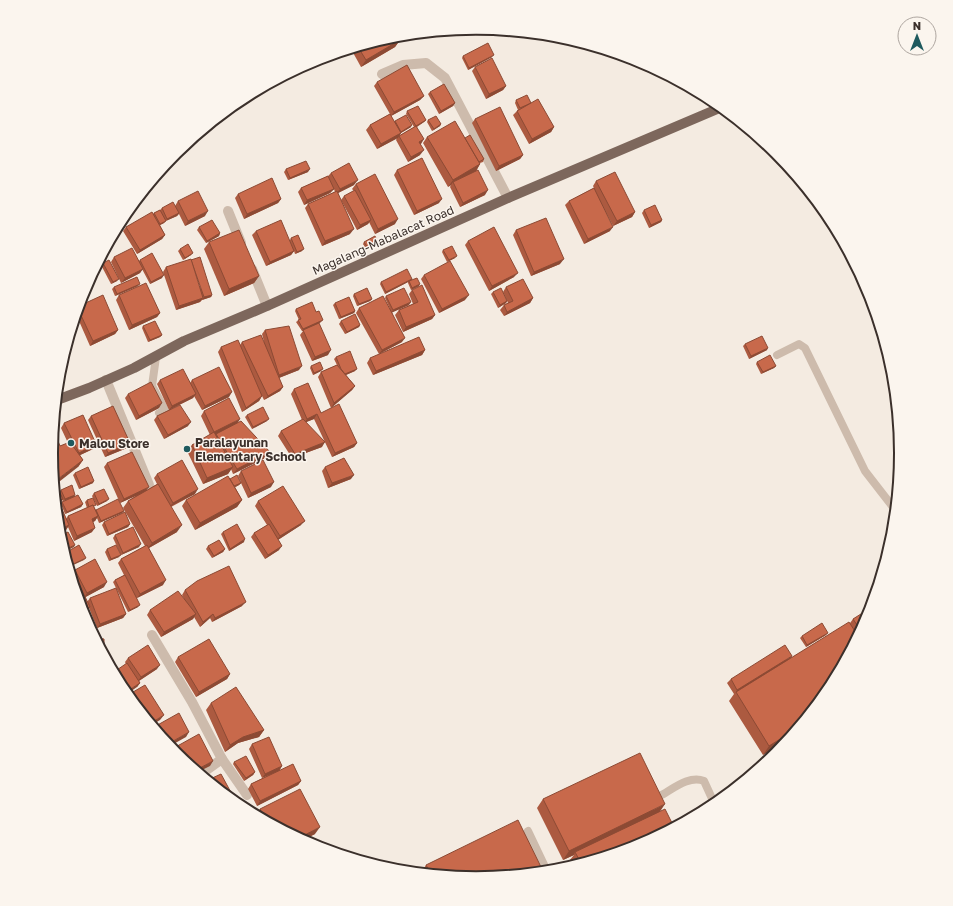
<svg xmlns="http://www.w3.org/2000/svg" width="953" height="906" font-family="'Golos Text',sans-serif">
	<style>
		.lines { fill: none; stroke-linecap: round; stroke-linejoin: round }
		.service { stroke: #cdbbac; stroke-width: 8 }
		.minor { stroke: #cdbbac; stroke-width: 10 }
		.primary { stroke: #7d675c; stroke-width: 10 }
		.wall { fill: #ac5a40 }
		.shaded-wall { fill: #8c4a34 }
		.building { fill: #c8694b; stroke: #8c4a34 }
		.poi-dot { fill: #1f5a5e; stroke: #fbf5ee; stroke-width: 1.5 }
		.labels { text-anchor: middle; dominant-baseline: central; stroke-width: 3; stroke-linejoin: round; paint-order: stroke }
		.street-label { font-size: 12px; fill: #3b302b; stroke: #fbf5ee }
		.poi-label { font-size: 12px; font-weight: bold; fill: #3b302b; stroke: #fbf5ee; text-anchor: start }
		.rim { fill: none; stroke: #3b302b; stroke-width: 2 }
	</style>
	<rect width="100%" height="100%" fill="#f4ebe1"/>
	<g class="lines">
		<!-- service -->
		<g class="service">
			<polyline points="777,355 799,344 805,348 865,471 896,511"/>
			<polyline points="156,357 152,386 165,410 159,413"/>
			<path d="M 660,796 C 673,789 689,775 704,781 L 715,805"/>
			<polyline points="528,831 547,871"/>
		</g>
		<!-- minor -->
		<g class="minor">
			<polyline points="382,74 403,65 426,63 445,78 508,198"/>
			<polyline points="228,211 241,243"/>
			<polyline points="252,269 267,306"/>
			<polyline points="106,380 149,485"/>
			<polyline points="152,635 192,702 222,759 247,795"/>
			<polyline points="201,774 222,759"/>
		</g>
		<!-- primary -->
		<polyline class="primary" points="57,400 89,388 134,368 184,341 267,306 508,198 722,107"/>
	</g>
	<!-- wall -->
	<g class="wall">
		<polygon points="394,36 400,40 395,47 361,67 351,49"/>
		<polygon points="463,56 492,57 468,70 462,58"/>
		<polygon points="475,67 506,86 503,90 486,99 472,71"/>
		<polygon points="377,82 424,96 420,100 391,116 394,122 395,121 411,127 401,133 399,136 414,127 406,114 407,111 426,120 424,122 417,127 421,144 420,144 420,155 408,162 396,140 397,138 377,149 366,130 370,125 390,114 374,86"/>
		<polygon points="430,92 455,103 453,106 439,114 428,94"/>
		<polygon points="516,100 531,103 554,127 551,132 529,144 513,115 518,110 515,103"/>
		<polygon points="475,119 523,155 520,159 496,171 472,123"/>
		<polygon points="428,120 441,124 440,126 432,131 427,122"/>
		<polygon points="427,137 465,138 484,159 483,162 480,163 480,164 476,171 485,195 460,207 450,187 451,185 448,187 423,143"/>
		<polygon points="286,169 308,172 288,180 284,172"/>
		<polygon points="397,170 439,203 414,215 394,175"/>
		<polygon points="331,173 354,185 338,193 350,234 322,246 305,208 308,204 335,192 334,189 330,193 304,205 298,192 301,188 328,176"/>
		<polygon points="596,181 635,212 632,217 613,226 600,201 610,231 584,244 565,205 569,201 594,188 593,186"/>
		<polygon points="356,184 395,224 375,234 369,222 368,224 357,230 341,200 344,196 354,191 352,189"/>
		<polygon points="238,194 281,199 278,203 244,219 235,198"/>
		<polygon points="178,201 205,216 185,226 179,214 177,216 165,221 164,223 160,225 165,235 162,239 137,254 123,231 126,227 153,214 154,213 160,210 162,208 175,206"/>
		<polygon points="644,210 662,220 661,222 649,228 642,213"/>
		<polygon points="199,227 220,233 219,236 206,243 197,230"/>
		<polygon points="516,230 560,264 531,276 513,235"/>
		<polygon points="256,231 290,240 291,238 302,251 295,254 294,251 291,255 266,266 252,235"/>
		<polygon points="468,241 514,277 489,291 465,245"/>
		<polygon points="209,242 259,276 254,283 224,296 204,249"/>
		<polygon points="364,242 378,243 377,245 366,250 363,244"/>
		<polygon points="180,249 191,255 183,260 178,251"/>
		<polygon points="443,250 455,258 447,262 442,252"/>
		<polygon points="114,257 139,261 140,260 162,278 150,284 142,269 140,273 121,283 111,262"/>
		<polygon points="103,263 117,281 111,284 101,265"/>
		<polygon points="166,267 212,295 211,297 202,300 200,302 176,310 163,272"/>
		<polygon points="424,275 465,300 439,313 421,279"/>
		<polygon points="412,279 411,280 419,286 411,290 408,283 408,282 385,294 380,284 381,282"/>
		<polygon points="138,286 115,296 112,289 114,287"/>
		<polygon points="506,287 533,298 530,303 504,316 500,310 504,305 508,303 503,292"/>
		<polygon points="412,290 435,315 432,319 403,332 395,315 399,310 413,304 409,294"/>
		<polygon points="493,292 507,301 506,303 498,308 491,294"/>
		<polygon points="354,294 372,299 370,301 357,306 353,296"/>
		<polygon points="119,295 160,313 157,317 129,330 116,300"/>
		<polygon points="386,296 409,305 392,312 402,342 379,354 356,313 359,308 390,309 385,298"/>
		<polygon points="335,303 355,311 354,313 339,319 333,305"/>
		<polygon points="79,306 118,330 115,334 90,346 79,321 76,325 73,327"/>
		<polygon points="296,309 321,322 319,323 328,355 312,361 300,335 303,331 302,331 296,322 299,320 295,311"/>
		<polygon points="341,321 360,325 359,327 345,334 339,324"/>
		<polygon points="143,326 162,335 160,337 148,342 142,328"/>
		<polygon points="265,330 299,370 279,378 283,387 280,391 264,400 262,396 259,401 242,412 218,352 221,347 240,345 242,342 264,342 262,334"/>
		<polygon points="745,344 767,350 749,359 743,346"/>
		<polygon points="425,350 422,355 373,375 367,363 370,358"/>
		<polygon points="336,357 355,371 346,375 355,386 352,390 331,408 318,377 321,372 337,365 334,359"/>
		<polygon points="757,362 776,366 774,368 761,374 756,364"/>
		<polygon points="311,366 321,371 313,375 310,368"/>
		<polygon points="160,380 190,383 192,380 229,397 202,410 194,396 193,398 171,409 188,426 164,439 154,420 157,416 169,410 157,384"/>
		<polygon points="294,389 321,413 357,443 354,447 332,457 314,419 306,422 322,447 292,458 278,436 281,431 302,420 291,394"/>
		<polygon points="128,394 159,408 136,420 125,398"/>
		<polygon points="204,411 237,423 267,457 233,474 231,469 228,474 203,484 187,451 192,445 210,435 201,416"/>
		<polygon points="247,415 267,421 252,429 245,417"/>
		<polygon points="91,416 130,443 127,448 105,457 88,420"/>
		<polygon points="64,423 96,444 93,449 80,455 83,460 78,467 60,446 68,443 61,428"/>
		<polygon points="107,463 147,490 157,484 154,478 157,474 195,494 171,507 177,532 149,548 163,585 137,598 138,607 128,612 113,582 115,580 124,575 118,563 121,559 145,546 123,508 128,501 137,495 120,503 104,467"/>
		<polygon points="325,467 351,479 328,488 322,471"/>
		<polygon points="241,471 271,487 248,498 241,483 239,485 235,487 242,500 237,507 195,530 182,506 186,500 230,479 241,482 238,476"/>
		<polygon points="75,473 93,483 79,489 73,475"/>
		<polygon points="61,490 74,497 83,504 81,507 65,514 61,504 62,502 72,498 63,501 63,500 61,502 59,503 66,519 68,516 87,508 85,502 87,500 94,507 96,510 124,511 122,513 99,523 97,518 95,521 93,522 92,532 74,541 68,527 66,530 59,533 55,493 60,491"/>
		<polygon points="94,493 107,501 97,506 92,496"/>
		<polygon points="258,501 301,525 278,540 279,550 265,559 251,537 254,533 267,525 255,506"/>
		<polygon points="104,522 130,524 128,527 107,536 102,525"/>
		<polygon points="223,532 244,542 229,551 221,534"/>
		<polygon points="115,535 139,547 121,555 113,538"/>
		<polygon points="208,546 225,549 223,552 212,558 206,549"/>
		<polygon points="107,549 119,557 109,561 105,552"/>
		<polygon points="75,570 104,587 85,597 87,602 90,598 126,614 123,618 97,628 89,608 86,612 83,613 73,580 74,579 72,575"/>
		<polygon points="185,590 242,606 212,622 210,618 200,627 194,617 193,619 161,637 147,615 150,610 184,599 182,595"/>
		<polygon points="869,616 830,689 790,738 763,755 729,701 734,694 727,683 731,679 791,658 850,623 853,619"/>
		<polygon points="826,635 806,647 800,638 802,636"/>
		<polygon points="178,657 230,674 227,679 196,697 175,662"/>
		<polygon points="128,658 157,669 139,681 140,683 137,687 125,662"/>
		<polygon points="211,703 264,730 259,737 238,743 225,752 206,710"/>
		<polygon points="252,744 282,766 279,771 301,781 298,785 257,806 248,789 251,784 275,772 262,778 249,749"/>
		<polygon points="234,762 255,772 253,775 244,781 233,764"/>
		<polygon points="543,799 660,811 639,846 572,866 569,861 574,855 563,860 537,808"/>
		<polygon points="260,809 315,834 303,840 256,815"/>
		<polygon points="426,865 540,872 476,878 421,873"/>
	</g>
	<!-- shaded-wall -->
	<g class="shaded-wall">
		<polygon points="400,40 395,47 361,67 366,60"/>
		<polygon points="494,55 492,57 468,70 469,68"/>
		<polygon points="506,86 503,90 486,99 489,94"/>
		<polygon points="424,96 420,100 391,116 394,112"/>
		<polygon points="455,103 453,106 439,114 441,111"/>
		<polygon points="426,120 424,122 414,128 416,126"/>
		<polygon points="441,124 440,126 432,131 434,129"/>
		<polygon points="412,125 411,127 399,134 401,132"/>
		<polygon points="554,127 551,132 529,144 532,139"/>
		<polygon points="401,133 398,138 377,149 381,144"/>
		<polygon points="424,139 421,144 416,147 419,142"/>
		<polygon points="424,150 420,155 408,162 411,157"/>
		<polygon points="523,155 520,159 496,171 499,166"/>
		<polygon points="480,164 476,171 453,182 451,185 448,187 453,180"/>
		<polygon points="310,169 308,172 288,180 290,178"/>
		<polygon points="358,180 354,185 336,194 340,189"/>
		<polygon points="334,189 330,193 304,205 307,200"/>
		<polygon points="488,190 485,195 460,207 463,203"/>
		<polygon points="281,199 278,203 244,219 247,214"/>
		<polygon points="442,199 439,203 414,215 417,211"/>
		<polygon points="208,211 205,216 185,226 188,221"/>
		<polygon points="635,212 632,217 613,226 617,221"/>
		<polygon points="179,213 177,216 166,221 167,219"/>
		<polygon points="398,219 395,224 375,234 378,229"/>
		<polygon points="371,220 368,224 357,230 360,225"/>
		<polygon points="662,220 661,222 649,228 651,225"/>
		<polygon points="166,221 164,223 158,226 160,224"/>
		<polygon points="613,227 610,231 584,244 588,239"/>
		<polygon points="354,229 350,234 322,246 325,241"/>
		<polygon points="220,233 219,236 206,243 207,241"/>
		<polygon points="165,235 162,239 137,254 140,250"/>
		<polygon points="378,243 377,245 366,250 368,248"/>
		<polygon points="304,249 302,251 295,254 297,252"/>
		<polygon points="294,251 291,255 266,266 270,262"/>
		<polygon points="193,253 191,255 183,260 185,258"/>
		<polygon points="457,256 455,258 447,262 449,260"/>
		<polygon points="564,259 560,264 531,276 534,272"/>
		<polygon points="143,269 140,273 121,283 125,278"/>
		<polygon points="518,273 514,277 489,291 492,286"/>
		<polygon points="164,275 162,278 150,284 151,282"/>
		<polygon points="259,276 254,283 224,296 229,289"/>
		<polygon points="119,279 117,281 111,284 113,282"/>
		<polygon points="412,279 411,281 409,281 408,282 385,294 386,292"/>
		<polygon points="140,284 138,286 115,296 117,294"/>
		<polygon points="420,284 419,286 411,290 412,288"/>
		<polygon points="212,295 211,297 202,300 204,297"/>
		<polygon points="469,295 465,300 439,313 442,309"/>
		<polygon points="203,298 200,302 176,310 179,306"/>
		<polygon points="533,298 530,303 504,316 507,312"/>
		<polygon points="372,299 370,301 357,306 359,304"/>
		<polygon points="507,301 506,303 498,308 500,305"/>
		<polygon points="411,302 409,305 391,313 393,310"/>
		<polygon points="355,311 354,313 339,319 341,317"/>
		<polygon points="160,313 157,317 129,330 132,325"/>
		<polygon points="435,315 432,319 403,332 406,327"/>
		<polygon points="81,319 76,325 73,327 74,322"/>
		<polygon points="323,320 321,322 304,331 303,330 302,331 303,329"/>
		<polygon points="360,325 359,327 345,334 347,332"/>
		<polygon points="118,330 115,334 90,346 93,341"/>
		<polygon points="162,335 160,337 148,342 150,340"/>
		<polygon points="405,338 402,342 379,354 382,350"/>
		<polygon points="768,348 767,350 749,359 751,356"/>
		<polygon points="331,350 328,355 312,361 315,357"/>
		<polygon points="425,350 422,355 373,375 376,371"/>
		<polygon points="302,366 299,370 276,379 279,375"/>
		<polygon points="776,366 774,368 761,374 763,372"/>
		<polygon points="323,369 321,371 313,375 314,373"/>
		<polygon points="357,369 355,371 341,377 343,374"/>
		<polygon points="355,386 352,390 331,408 334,403"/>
		<polygon points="283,387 280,391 264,400 268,396"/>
		<polygon points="232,392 229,397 202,410 205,406"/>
		<polygon points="196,394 193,398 169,410 172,406"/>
		<polygon points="262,396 259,401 242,412 246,408"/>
		<polygon points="162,403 159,408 136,420 139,416"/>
		<polygon points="317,414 314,419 304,423 307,419"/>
		<polygon points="240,419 237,424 216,434 215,435 214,432"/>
		<polygon points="269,419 267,421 252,429 253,427"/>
		<polygon points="191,422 188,426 164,439 168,435"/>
		<polygon points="325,442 322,447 292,458 295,454"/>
		<polygon points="130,443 127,448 105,457 108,453"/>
		<polygon points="357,443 354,447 332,457 335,453"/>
		<polygon points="96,444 93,449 76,457 79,453"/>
		<polygon points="270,452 267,457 233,474 237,469"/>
		<polygon points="83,460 78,467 55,485 54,482"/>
		<polygon points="233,467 228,474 203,484 207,478"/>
		<polygon points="354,475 351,479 328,488 332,483"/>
		<polygon points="94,481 93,483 79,489 81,487"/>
		<polygon points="274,482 271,487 248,498 251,493"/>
		<polygon points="241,483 239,485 232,489 234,487"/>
		<polygon points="149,487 145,492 120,503 124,499"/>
		<polygon points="198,489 195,494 169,507 173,503"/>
		<polygon points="75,495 74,497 63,501 65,499"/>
		<polygon points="109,499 107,501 97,506 99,504"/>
		<polygon points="242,500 237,507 195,530 200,523"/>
		<polygon points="83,504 81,507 65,514 67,512"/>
		<polygon points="124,511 122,513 99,523 101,521"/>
		<polygon points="98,516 95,521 88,524 92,519"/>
		<polygon points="305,521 301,525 276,541 280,536"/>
		<polygon points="130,524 128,527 107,536 109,534"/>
		<polygon points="69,525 66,530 59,533 59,530"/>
		<polygon points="182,525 177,532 147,549 152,543"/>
		<polygon points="95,528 92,532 74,541 77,536"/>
		<polygon points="245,539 244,542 229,551 230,549"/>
		<polygon points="141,544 139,547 121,555 123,553"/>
		<polygon points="75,545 74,547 64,552 64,550"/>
		<polygon points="282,546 279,550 265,559 268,555"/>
		<polygon points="225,549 223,552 212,558 214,556"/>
		<polygon points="121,555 119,557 109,561 111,559"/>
		<polygon points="86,558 84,560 69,567 69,566"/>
		<polygon points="166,580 163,585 137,598 140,594"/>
		<polygon points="107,582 104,587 84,598 87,593"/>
		<polygon points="246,602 242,606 212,622 215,618"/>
		<polygon points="140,605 138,607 128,612 130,610"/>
		<polygon points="90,607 86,612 83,613 82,611"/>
		<polygon points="126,614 123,618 97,628 100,624"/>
		<polygon points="196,614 193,619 161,637 164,632"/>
		<polygon points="213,614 210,618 200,627 203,622"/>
		<polygon points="828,633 826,635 806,647 807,645"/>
		<polygon points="792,656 789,661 736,692 737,690"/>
		<polygon points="160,665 157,669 137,682 141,677"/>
		<polygon points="230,674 227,679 196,697 199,692"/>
		<polygon points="140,683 137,687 127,694 126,692"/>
		<polygon points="164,715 160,720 152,725 151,723"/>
		<polygon points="798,728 790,738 763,755 769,746"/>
		<polygon points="264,730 259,737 238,743 225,752 230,745 243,737"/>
		<polygon points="189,732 186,737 170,746 168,744"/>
		<polygon points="213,761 210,766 198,772 196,770"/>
		<polygon points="282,766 279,771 262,778 265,774"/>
		<polygon points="255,772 253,775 244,781 246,778"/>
		<polygon points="301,781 298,785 257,806 260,801"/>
		<polygon points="665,804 659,813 575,852 574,855 563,860 569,851"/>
		<polygon points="320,827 315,834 303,840 299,838"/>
		<polygon points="541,867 538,872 530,873"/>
	</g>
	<!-- building -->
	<g class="building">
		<polygon points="394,36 397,36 400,40 366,60 358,47"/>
		<polygon points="488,43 494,55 469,68 463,56"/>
		<polygon points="492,58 506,86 489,94 475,67"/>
		<polygon points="407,65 424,96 394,112 377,82"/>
		<polygon points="444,84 455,103 441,111 430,92"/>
		<polygon points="527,95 531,103 520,108 516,100"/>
		<polygon points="538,99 554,127 532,139 517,111"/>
		<polygon points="418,106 426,120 416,126 407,111"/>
		<polygon points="500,107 523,155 499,166 475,119"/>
		<polygon points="390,114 401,133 381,144 370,125"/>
		<polygon points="406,115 412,125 401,132 395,121"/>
		<polygon points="436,116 441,124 434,129 428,120"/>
		<polygon points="455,121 480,164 453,180 427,137"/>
		<polygon points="416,126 424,139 419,142 424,150 411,157 399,136"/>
		<polygon points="470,135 484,159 479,162 465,138"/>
		<polygon points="422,158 442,199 417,211 397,170"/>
		<polygon points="306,161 310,169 290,178 286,169"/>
		<polygon points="349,163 358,180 340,189 331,173"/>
		<polygon points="478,170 488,190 463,203 453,182"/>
		<polygon points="615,172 635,212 617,221 596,181"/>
		<polygon points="375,174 398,219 378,229 356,184"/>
		<polygon points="328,176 334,189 307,200 301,188"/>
		<polygon points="272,178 281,199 247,214 238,194"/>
		<polygon points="594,188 613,227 588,239 569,201"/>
		<polygon points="355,190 371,220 360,225 344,196"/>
		<polygon points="198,191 208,211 188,221 178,201"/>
		<polygon points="337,191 354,229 325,241 308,204"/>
		<polygon points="173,202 179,213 167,219 162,208"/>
		<polygon points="655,205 662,220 651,225 644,210"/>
		<polygon points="160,210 166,221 160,224 154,213"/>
		<polygon points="152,212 165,235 140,250 126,227"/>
		<polygon points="546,218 564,259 534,272 516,230"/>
		<polygon points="212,220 220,233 207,241 199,227"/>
		<polygon points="281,220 294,251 270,262 256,231"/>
		<polygon points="494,227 518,273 492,286 468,241"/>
		<polygon points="239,230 259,276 229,289 209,242"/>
		<polygon points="298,235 304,249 297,252 291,238"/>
		<polygon points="375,236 378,243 368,248 364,242"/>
		<polygon points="188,244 193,253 185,258 180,249"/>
		<polygon points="452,246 457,256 449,260 443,250"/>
		<polygon points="132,248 143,269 125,278 114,257"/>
		<polygon points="152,253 164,275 151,282 140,260"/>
		<polygon points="200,257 212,295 204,297 191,260"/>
		<polygon points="191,259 203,298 179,306 166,267"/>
		<polygon points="109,260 119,279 113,282 103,263"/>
		<polygon points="450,261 469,295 442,309 424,275"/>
		<polygon points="407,269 412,279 386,292 381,282"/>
		<polygon points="137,277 140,284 117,294 114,287"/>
		<polygon points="417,278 420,284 412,288 409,281"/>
		<polygon points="523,279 533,298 507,312 504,305 513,301 506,287"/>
		<polygon points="146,283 160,313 132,325 119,295"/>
		<polygon points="422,285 435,315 406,327 399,310 418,302 412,290"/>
		<polygon points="367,288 372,299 359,304 354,294"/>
		<polygon points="404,288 411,302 393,310 386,296"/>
		<polygon points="501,288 507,301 500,305 493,292"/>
		<polygon points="103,295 118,330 93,341 78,309 79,306"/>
		<polygon points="383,296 405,338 382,350 359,308"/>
		<polygon points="349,297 355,311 341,317 335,303"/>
		<polygon points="312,302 316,312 319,311 323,320 303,329 298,320 301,319 296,309"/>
		<polygon points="77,312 81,319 74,322"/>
		<polygon points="355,314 360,325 347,332 341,321"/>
		<polygon points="155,321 162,335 150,340 143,326"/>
		<polygon points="319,323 331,350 315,357 303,330"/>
		<polygon points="289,326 302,366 279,375 265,330"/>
		<polygon points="261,335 283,387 268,396 242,342"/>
		<polygon points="762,336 768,348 751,356 745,344"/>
		<polygon points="419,337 425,350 376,371 370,358"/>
		<polygon points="238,340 262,396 246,408 221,347"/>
		<polygon points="350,351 357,369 345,374 341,369 336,357"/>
		<polygon points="770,355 776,366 763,372 757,362"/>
		<polygon points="320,362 323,369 314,373 311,366"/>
		<polygon points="337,365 355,386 334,403 321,372"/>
		<polygon points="219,367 232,392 205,406 192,380"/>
		<polygon points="183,369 196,394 172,406 160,380"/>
		<polygon points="151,382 162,403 139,416 128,394"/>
		<polygon points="308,383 321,413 339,404 357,443 335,453 317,414 307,419 294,389"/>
		<polygon points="229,398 240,419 214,432 204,411"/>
		<polygon points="180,405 191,422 168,435 157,416"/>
		<polygon points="113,406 130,443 108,453 91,416"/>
		<polygon points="263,407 269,419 253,427 247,415"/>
		<polygon points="83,415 96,444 79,453 64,423"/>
		<polygon points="303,419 325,442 295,454 281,431"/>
		<polygon points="241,421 270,452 237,469 216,434"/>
		<polygon points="54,431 60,446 70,442 83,460 54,482 52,453"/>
		<polygon points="214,432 233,467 207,478 192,445"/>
		<polygon points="132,452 149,487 124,499 107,463"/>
		<polygon points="344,458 354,475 332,483 325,467"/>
		<polygon points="182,460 198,489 173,503 157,474"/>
		<polygon points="263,460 274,482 251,493 241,471"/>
		<polygon points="88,467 94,481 81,487 75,473"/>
		<polygon points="237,475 241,483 234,486 230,479"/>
		<polygon points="228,476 242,500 200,523 186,500"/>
		<polygon points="158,484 182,525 152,543 128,501"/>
		<polygon points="72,485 75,495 65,499 61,490"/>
		<polygon points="283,486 305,521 280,536 258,501"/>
		<polygon points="104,489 109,499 99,504 94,493"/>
		<polygon points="59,491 63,499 58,501 57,498 56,499 55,493"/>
		<polygon points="78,495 83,504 67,512 62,502"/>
		<polygon points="57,498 69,525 59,530 56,499"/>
		<polygon points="93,498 96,505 94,506 93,505 89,507 87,500"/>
		<polygon points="118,499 124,511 101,521 96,510"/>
		<polygon points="93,505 98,516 92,519 95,528 77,536 68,516"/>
		<polygon points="125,512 130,524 109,534 104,522"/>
		<polygon points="237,524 245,539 230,549 223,532"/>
		<polygon points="269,524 282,546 268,555 254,533"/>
		<polygon points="133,527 141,544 123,553 115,535"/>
		<polygon points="68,532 75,545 64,550 60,536"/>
		<polygon points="219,540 225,549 214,556 208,546"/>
		<polygon points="79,545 86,558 69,566 65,553"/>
		<polygon points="116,545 121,555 111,559 107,549"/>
		<polygon points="147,545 166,580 140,594 121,559"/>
		<polygon points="95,559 107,582 87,593 75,570"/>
		<polygon points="229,566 246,602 215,618 213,614 203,622 185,590 197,581"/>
		<polygon points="125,575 140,605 130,610 115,580"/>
		<polygon points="76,578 90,607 82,611 73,580"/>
		<polygon points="116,588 126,614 100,624 90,598"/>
		<polygon points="178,591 196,614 164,632 150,610"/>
		<polygon points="872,607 869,616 861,631 853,619"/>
		<polygon points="849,622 858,636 830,689 798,728 769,746 736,692"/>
		<polygon points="822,623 828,633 807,645 802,636"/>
		<polygon points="96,638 104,639 104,653"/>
		<polygon points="209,639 230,674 199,692 178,657"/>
		<polygon points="148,645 160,665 141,677 128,658"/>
		<polygon points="785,645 792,656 737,690 731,679"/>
		<polygon points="127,663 140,683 126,692 123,689 114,672"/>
		<polygon points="145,685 164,715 151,723 128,695"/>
		<polygon points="236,687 264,730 243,737 230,745 211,703"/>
		<polygon points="179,713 189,732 168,744 154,727"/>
		<polygon points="199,734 213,761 196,770 176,753 172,749"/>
		<polygon points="269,737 282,766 265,774 252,744"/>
		<polygon points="640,753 665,804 569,851 543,799"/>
		<polygon points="246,756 255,772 246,778 234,762"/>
		<polygon points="293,764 301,781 260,801 251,784"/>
		<polygon points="221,774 234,798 232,799 208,780"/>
		<polygon points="300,789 320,827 299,838 266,820 260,809"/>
		<polygon points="665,809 674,827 639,846 581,863 575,852"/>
		<polygon points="518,820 541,867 530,873 476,878 431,874 426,865"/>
	</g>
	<!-- markers -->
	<g class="poi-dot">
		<circle cx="71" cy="443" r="4"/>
		<circle cx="187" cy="449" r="4"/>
	</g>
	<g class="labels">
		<!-- street labels -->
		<g class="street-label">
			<text transform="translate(383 240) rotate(-24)">Magalang-Mabalacat Road</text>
		</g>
		<!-- poi labels -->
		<g class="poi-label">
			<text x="195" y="442">Paralayunan<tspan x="195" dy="14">Elementary School</tspan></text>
			<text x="79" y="443">Malou Store</text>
		</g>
	</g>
	<!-- crop -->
	<path d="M0 0H953V906H0ZM58 453a418 418 0 1 1 836 0a418 418 0 1 1-836 0Z" fill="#fbf5ee" fill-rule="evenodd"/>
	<path class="rim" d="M58 453a418 418 0 1 1 836 0a418 418 0 1 1-836 0Z"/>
	<!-- north arrow -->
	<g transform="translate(917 36)"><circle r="19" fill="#fbf5ee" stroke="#aea6a0"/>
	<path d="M0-3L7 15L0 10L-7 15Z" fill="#1f5a5e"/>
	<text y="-6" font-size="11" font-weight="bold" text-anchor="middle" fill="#3b302b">N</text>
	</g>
</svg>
